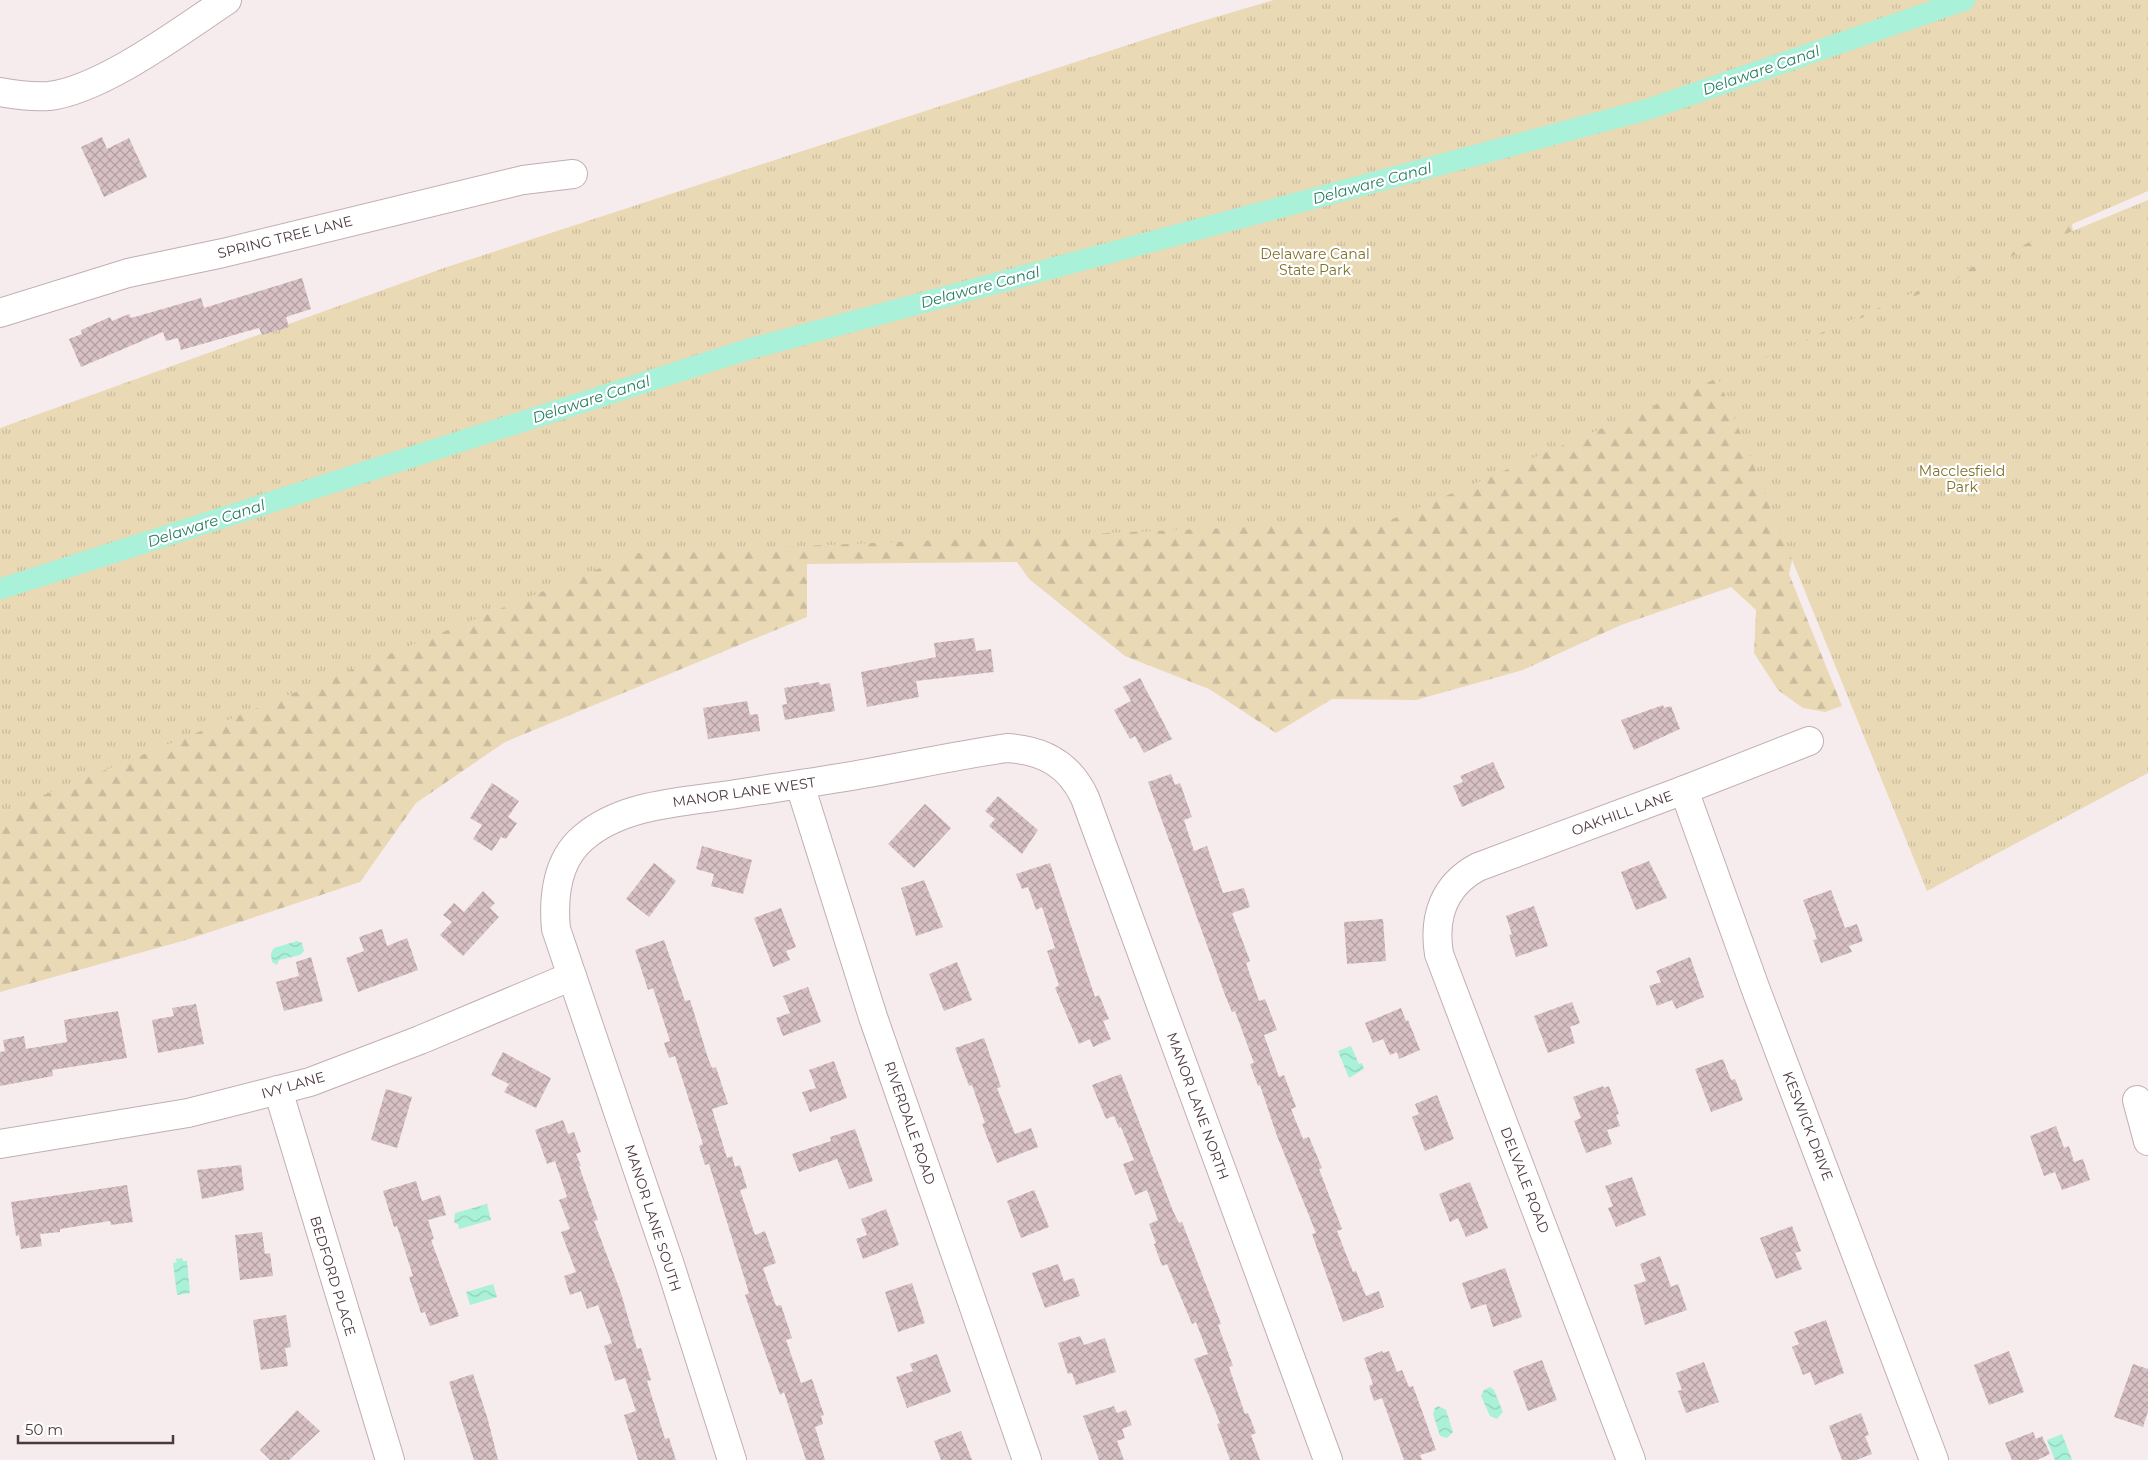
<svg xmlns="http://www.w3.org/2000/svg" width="2148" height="1460" font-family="Montserrat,sans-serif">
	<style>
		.forest { fill: url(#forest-firs) }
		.park { fill: url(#park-tufts) }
		.water { fill: url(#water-waves) }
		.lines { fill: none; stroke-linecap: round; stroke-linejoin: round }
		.canal { stroke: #a9f1d8; stroke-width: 21 }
		.building { fill: url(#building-cross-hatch) }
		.minor-casing { stroke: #c2aeb0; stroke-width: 30 }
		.minor { stroke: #fff; stroke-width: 28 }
		.labels { text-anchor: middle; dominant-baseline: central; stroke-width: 4.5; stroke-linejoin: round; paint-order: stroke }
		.street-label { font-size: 14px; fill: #4b393c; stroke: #fff }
		.park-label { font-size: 14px; fill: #7e722b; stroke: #fff }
		.water-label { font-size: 15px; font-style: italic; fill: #257e60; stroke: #fff }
	</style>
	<defs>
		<pattern id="forest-firs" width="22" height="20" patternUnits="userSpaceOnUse" patternTransform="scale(1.25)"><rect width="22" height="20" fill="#e9d9b5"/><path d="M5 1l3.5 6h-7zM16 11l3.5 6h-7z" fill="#c9bb9d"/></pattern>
		<pattern id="park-tufts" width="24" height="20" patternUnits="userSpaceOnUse" patternTransform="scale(1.25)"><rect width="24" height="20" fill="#e9d9b5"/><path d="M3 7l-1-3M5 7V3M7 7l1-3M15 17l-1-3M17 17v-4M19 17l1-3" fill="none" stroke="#c9bb9d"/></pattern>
		<pattern id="water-waves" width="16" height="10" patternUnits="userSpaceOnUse" patternTransform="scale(1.25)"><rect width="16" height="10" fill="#a9f1d8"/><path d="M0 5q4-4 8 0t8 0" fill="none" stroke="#93cfba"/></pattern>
		<pattern id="building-cross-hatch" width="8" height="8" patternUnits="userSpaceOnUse" patternTransform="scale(1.25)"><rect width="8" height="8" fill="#d8c1c5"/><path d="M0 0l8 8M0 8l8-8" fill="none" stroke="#b19ea1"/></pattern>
	</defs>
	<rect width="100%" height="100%" fill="#f6eced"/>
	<!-- forest -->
	<polygon class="forest" points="2148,0 2071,211 2074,246 1793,556 1789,574 1842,706 1825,712 1803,708 1778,690 1754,653 1756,610 1731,587 1621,625 1523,670 1416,700 1332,699 1276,733 1209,689 1125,656 1029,579 1017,562 807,564 807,617 505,742 416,803 360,882 186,940 0,992 0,631"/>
	<!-- park -->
	<polygon class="park" points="1274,0 2148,0 2148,191 1752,363 2148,200 2148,773 1927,891 1718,378 1388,521 637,553 0,813 0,428 444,268 1189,25"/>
	<!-- water -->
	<g class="water">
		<polygon points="297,941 302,943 304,951 300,955 279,960 277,965 272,962 271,953 274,948"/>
		<polygon points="1351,1046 1359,1064 1362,1063 1364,1069 1349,1078 1338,1051"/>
		<polygon points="487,1204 491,1220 459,1229 458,1224 454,1223 455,1213"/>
		<polygon points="182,1258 183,1261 187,1261 190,1293 177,1295 173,1263 177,1262 176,1259"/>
		<polygon points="493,1284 497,1297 470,1305 466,1292"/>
		<polygon points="1490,1387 1494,1390 1503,1412 1497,1419 1490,1416 1481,1396 1484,1390"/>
		<polygon points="1438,1406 1446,1410 1453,1432 1447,1438 1440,1436 1433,1414 1435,1408"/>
		<polygon points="2062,1434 2072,1460 2055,1460 2047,1440"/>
	</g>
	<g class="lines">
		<!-- canal -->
		<polyline class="canal" points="0,589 749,349 1649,109 1965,0"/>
	</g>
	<!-- building -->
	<g class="building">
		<polygon points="102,137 107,149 129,138 147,177 104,197 81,147"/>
		<polygon points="302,278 311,309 286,317 289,327 262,335 259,328 181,350 178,338 166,341 163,332 81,367 69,339 82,334 81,330 110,317 112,321 129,314 131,318 201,298 204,308"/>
		<polygon points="974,638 976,651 991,649 994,672 916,681 919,697 867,707 861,672 936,657 934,643"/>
		<polygon points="1140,678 1172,739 1144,753 1135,736 1130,739 1114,710 1131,701 1123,687"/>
		<polygon points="819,682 820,685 830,683 835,711 785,720 782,705 787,704 784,688"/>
		<polygon points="747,701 750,715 758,714 760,731 708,739 703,708"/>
		<polygon points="1663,705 1664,708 1671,706 1680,729 1634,750 1621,720"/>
		<polygon points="1493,762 1505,788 1462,807 1453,786 1463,782 1460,776"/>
		<polygon points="1171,774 1175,785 1180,783 1192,817 1184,820 1194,851 1207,846 1223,893 1244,888 1250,907 1232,913 1250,961 1246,963 1259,1001 1265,999 1277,1030 1264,1035 1279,1077 1284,1075 1296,1107 1291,1109 1303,1139 1309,1137 1322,1168 1319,1169 1342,1229 1337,1231 1353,1272 1356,1271 1366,1296 1379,1291 1384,1307 1343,1322 1312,1234 1316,1233 1277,1136 1260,1085 1258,1086 1250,1064 1254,1063 1235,1011 1232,1012 1225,995 1148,782"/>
		<polygon points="492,783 519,801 508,817 517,823 506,839 501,837 492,851 473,839 482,825 470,818"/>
		<polygon points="998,796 1038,830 1022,854 989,826 995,819 985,811"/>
		<polygon points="925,804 951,828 914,868 888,844"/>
		<polygon points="702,846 752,860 743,894 711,886 714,874 696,869"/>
		<polygon points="1649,861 1667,898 1636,910 1621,872"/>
		<polygon points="654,863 676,881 649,917 626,899"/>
		<polygon points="1050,863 1095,997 1099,995 1109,1019 1103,1021 1111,1039 1093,1047 1090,1039 1079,1044 1055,988 1059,985 1047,951 1055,948 1042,907 1036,910 1028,887 1022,889 1016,874"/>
		<polygon points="924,880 943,927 916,936 901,888"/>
		<polygon points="1831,890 1845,928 1857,924 1863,941 1849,946 1852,952 1821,963 1813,940 1817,939 1803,900"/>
		<polygon points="483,891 495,903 490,908 499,917 463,956 440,935 452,922 443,915 454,903 464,912"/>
		<polygon points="1534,906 1548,946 1516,957 1509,935 1512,934 1506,916"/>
		<polygon points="781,908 796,947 786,951 790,960 773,967 754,918"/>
		<polygon points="1383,919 1386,961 1347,964 1344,922"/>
		<polygon points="382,929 387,946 407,938 418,970 358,992 346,958 364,951 359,937"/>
		<polygon points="664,940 685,1001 690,1000 708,1058 712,1068 716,1067 728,1104 712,1109 715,1119 727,1158 732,1156 735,1167 740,1165 747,1188 740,1190 755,1235 765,1231 776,1263 763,1268 776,1306 781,1305 792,1338 786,1340 801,1383 812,1379 824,1415 821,1416 823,1424 815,1427 825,1460 806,1460 784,1392 780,1395 745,1295 749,1293 709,1164 705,1165 699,1146 703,1144 675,1056 669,1058 664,1043 670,1041 653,988 648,990 635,950"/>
		<polygon points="311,957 323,1001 284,1011 276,982 299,976 296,962"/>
		<polygon points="1690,957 1704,997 1676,1009 1672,1000 1657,1006 1649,986 1661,982 1656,971"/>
		<polygon points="957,962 972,1000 944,1011 929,974"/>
		<polygon points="808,987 821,1022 783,1036 776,1018 790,1013 783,996"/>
		<polygon points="1572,1002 1580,1023 1570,1027 1575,1043 1548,1053 1534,1016"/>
		<polygon points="196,1004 204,1044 158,1053 152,1020 174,1016 172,1008"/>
		<polygon points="1401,1008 1406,1021 1408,1020 1420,1050 1399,1059 1397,1052 1390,1055 1383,1039 1373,1043 1365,1023"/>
		<polygon points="118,1011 127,1058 52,1070 53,1076 0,1086 0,1052 5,1051 3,1040 24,1036 26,1049 67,1042 64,1020"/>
		<polygon points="984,1038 1001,1087 997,1088 1015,1134 1031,1128 1038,1147 997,1163 982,1124 985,1123 972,1085 969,1086 955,1048"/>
		<polygon points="503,1052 551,1078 536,1108 504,1092 509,1084 491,1075"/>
		<polygon points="1723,1059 1731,1080 1735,1079 1743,1100 1711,1112 1695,1069"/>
		<polygon points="834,1061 847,1098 810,1112 802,1092 816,1088 809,1070"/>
		<polygon points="1121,1074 1173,1211 1179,1223 1182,1222 1221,1324 1218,1325 1233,1366 1229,1367 1245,1414 1248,1413 1256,1433 1251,1435 1260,1460 1230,1460 1217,1424 1220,1423 1194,1359 1208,1354 1196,1322 1192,1324 1167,1264 1162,1266 1154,1244 1156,1243 1149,1224 1158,1220 1147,1190 1135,1195 1123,1164 1134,1160 1121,1127 1119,1128 1114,1116 1106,1119 1092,1085"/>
		<polygon points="1603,1086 1604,1088 1609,1086 1619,1114 1616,1115 1620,1126 1607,1130 1612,1144 1586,1153 1574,1121 1581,1118 1573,1097"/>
		<polygon points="386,1089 412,1097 397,1148 371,1140"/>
		<polygon points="1437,1095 1454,1139 1425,1151 1412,1117 1419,1114 1415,1104"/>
		<polygon points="563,1120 568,1134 574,1132 581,1152 576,1154 581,1166 579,1166 598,1220 594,1221 621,1293 637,1349 641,1348 651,1380 647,1381 665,1439 669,1438 676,1460 638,1460 624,1415 636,1411 625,1378 615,1381 604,1346 612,1343 598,1305 587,1309 581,1291 570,1295 564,1276 576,1272 561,1232 570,1229 559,1200 567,1197 555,1161 547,1164 535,1130"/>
		<polygon points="2056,1126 2064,1148 2069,1146 2074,1162 2083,1159 2090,1180 2062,1190 2055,1172 2044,1176 2030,1136"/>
		<polygon points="855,1129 873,1181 849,1189 837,1159 799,1172 792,1154 831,1141 830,1137"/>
		<polygon points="241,1165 244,1190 202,1199 197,1170"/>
		<polygon points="1632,1177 1646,1215 1616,1227 1608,1208 1613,1206 1605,1186"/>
		<polygon points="416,1181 422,1201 440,1195 446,1215 428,1220 434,1239 431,1240 459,1316 430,1326 425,1312 421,1313 409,1277 413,1276 397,1226 394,1227 383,1191"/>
		<polygon points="1470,1182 1488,1228 1466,1237 1458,1218 1450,1222 1439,1194"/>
		<polygon points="127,1185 133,1222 111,1225 110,1221 60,1229 60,1232 40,1234 42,1246 21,1249 19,1235 16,1236 11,1202"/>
		<polygon points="1034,1190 1049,1227 1021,1238 1007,1201"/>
		<polygon points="886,1209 899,1245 863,1259 856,1239 867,1235 861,1219"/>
		<polygon points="1792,1226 1801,1251 1795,1253 1802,1269 1776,1279 1760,1238"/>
		<polygon points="262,1232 265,1254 270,1253 273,1276 240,1280 235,1235"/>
		<polygon points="1660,1256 1671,1287 1678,1284 1687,1310 1645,1325 1634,1285 1646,1281 1640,1264"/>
		<polygon points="1058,1264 1064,1281 1074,1278 1080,1296 1045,1308 1032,1273"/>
		<polygon points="1505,1268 1522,1317 1493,1327 1486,1304 1471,1309 1462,1283"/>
		<polygon points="912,1283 925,1323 898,1332 885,1292"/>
		<polygon points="286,1315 291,1347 285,1348 288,1366 261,1370 253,1320"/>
		<polygon points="1826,1320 1844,1373 1815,1385 1810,1372 1803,1375 1792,1347 1799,1344 1794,1332"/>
		<polygon points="1080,1336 1084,1345 1105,1338 1116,1372 1076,1385 1072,1373 1068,1374 1058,1343"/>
		<polygon points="1382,1351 1383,1353 1389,1351 1397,1372 1402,1370 1409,1387 1413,1386 1436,1450 1420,1455 1422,1460 1404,1460 1382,1398 1374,1401 1369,1386 1373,1384 1364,1358"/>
		<polygon points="2009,1351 2024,1392 1989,1405 1974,1365"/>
		<polygon points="937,1354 951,1392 907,1408 896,1377 913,1371 910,1364"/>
		<polygon points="1542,1360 1557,1400 1528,1411 1513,1371"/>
		<polygon points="1704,1362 1719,1402 1686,1413 1678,1391 1682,1390 1676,1373"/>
		<polygon points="2133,1364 2148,1369 2148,1411 2143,1427 2114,1417"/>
		<polygon points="473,1374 488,1420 498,1460 474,1460 449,1382"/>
		<polygon points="1114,1406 1117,1413 1126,1410 1132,1425 1122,1429 1125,1438 1117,1441 1124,1460 1099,1460 1083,1416"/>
		<polygon points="297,1410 320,1431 289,1460 270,1460 260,1450"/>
		<polygon points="1861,1413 1869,1435 1865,1436 1872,1454 1856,1460 1842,1460 1829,1426"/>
		<polygon points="961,1431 972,1460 941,1460 934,1441"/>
		<polygon points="2033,1432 2036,1439 2042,1436 2050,1454 2037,1460 2012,1460 2005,1443"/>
	</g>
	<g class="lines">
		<!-- minor casing -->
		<g class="minor-casing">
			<g id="minor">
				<path d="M 0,92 C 16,95 33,97 49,96 C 102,90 182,30 227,0"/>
				<polyline points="0,313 128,273 223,253 523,180 573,174"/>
				<polyline points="800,785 873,1017 1027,1460"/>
				<polyline points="1684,790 1756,990 1934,1460"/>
				<polyline points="278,1090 390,1460"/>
				<polyline points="2137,1100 2148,1141"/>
				<polyline points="0,1144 188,1113 310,1082 420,1040 572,976"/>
				<path d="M 732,1460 L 670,1265 L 556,929 C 553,897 557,860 583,838 C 622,804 682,802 730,795 C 767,789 803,784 839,778 C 895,769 951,756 1007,748 C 1044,750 1070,765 1085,798 L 1328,1460"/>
				<path d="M 1631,1460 L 1439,954 C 1433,917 1444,885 1478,867 L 1684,790 L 1809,741"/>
			</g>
		</g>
		<!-- minor -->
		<use href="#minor" class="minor"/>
	</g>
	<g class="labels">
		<!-- street labels -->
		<g class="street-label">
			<text transform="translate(285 237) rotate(-14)">SPRING TREE LANE</text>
			<text transform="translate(744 792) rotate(-8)">MANOR LANE WEST</text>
			<text transform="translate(1622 813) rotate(-20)">OAKHILL LANE</text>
			<text transform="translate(293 1085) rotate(-16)">IVY LANE</text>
			<text transform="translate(1198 1106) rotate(70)">MANOR LANE NORTH</text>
			<text transform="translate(910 1123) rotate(71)">RIVERDALE ROAD</text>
			<text transform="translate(1808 1126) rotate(69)">KESWICK DRIVE</text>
			<text transform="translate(1525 1180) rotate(69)">DELVALE ROAD</text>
			<text transform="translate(653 1218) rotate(72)">MANOR LANE SOUTH</text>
			<text transform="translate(333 1276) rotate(73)">BEDFORD PLACE</text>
		</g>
		<!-- park labels -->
		<g class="park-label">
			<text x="1315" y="254">Delaware Canal<tspan x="1315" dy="16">State Park</tspan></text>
			<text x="1962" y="471">Macclesfield<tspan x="1962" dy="16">Park</tspan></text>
		</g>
		<!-- water labels -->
		<g class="water-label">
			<text transform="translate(1761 70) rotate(-19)">Delaware Canal</text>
			<text transform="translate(1372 183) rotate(-15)">Delaware Canal</text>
			<text transform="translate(980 287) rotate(-15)">Delaware Canal</text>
			<text transform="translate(591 399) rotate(-18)">Delaware Canal</text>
			<text transform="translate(206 523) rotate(-18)">Delaware Canal</text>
		</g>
	</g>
	<!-- scale -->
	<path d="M18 1435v8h155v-8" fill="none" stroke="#4b393c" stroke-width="2.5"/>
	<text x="25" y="1435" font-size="15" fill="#4b393c" stroke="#ffffff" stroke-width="4" paint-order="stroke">50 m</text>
</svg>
